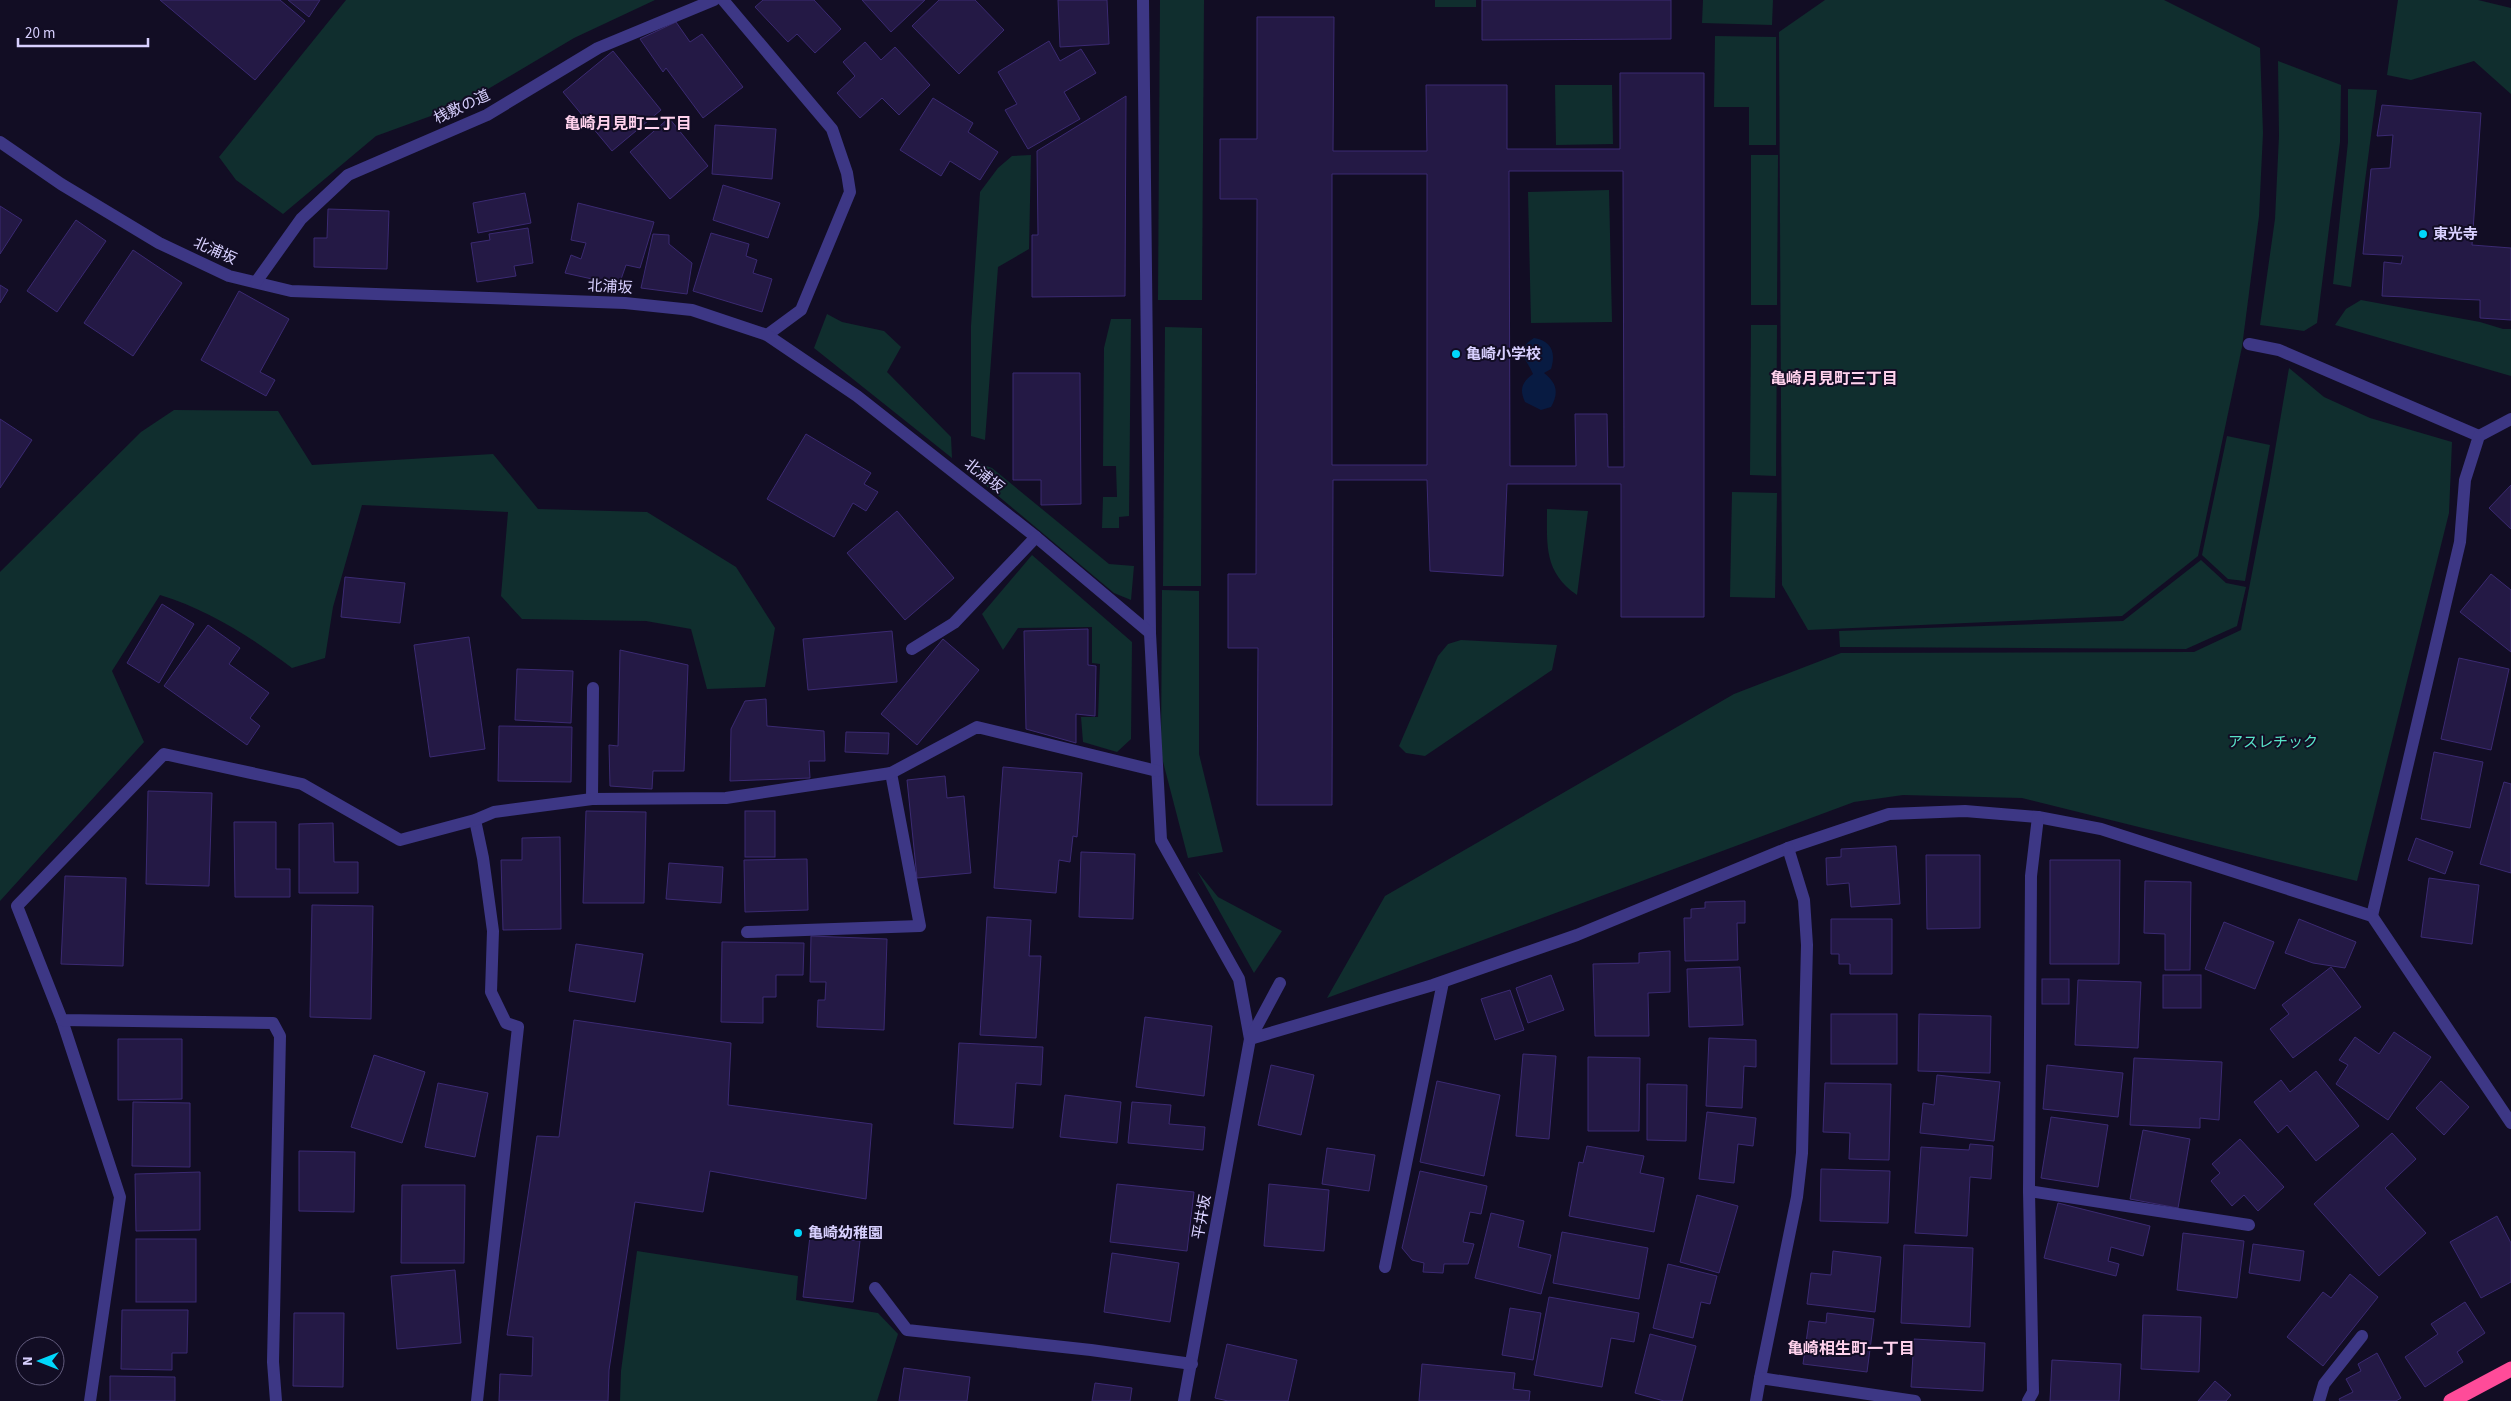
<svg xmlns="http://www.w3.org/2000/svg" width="2511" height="1401" font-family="'Source Sans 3','Noto Sans JP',sans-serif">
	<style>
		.green { fill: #102e2e }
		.water { fill: #081b42 }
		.building { fill: #241945; stroke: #3b2a72; fill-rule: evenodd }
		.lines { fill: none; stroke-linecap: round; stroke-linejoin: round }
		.lane { stroke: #3d3785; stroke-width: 12 }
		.street { stroke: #3d3785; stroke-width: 12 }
		.highway { stroke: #ff4b99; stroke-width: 15 }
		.poi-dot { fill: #00d7fb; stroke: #120d24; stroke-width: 2 }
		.labels { text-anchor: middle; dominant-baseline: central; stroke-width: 4; stroke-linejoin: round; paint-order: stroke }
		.street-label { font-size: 15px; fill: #d8d0ff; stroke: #120d24 }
		.poi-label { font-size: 15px; font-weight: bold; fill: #d8d0ff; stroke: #120d24; text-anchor: start }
		.park-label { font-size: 15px; fill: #58e3c7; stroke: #120d24 }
		.neighbourhood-label { font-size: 16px; font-weight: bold; fill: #ffd2ed; stroke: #120d24 }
	</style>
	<rect width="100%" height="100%" fill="#120d24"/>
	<!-- green -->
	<g class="green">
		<polygon points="346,0 655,0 574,38 461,105 376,136 283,214 236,180 219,157"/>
		<polygon points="1160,0 1204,0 1202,300 1158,300"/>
		<rect x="1435" y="0" width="41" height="7"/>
		<polygon points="1703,0 1773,0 1772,25 1702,23"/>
		<polygon points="1825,0 2164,0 2260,48 2263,133 2259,216 2242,347 2198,556 2122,616 1808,630 1782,585 1779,32"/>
		<polygon points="2398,0 2478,0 2511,8 2511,94 2474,61 2411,80 2387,75"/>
		<polygon points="1715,36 1776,37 1776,145 1749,145 1749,107 1714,107"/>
		<polygon points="2278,61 2341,85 2340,142 2317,323 2304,331 2260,325 2275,219 2279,136"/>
		<polygon points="1555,85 1612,85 1613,144 1556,145"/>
		<polygon points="2348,89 2377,90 2351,287 2333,284 2348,142"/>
		<polygon points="1031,155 1029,249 998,267 985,440 971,436 971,326 980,192 998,168 1012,156"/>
		<polygon points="1751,155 1778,155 1777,305 1751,305"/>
		<polygon points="1609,190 1612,322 1531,323 1528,192"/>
		<polygon points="2361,300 2480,322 2503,329 2511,329 2511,376 2335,325 2346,309"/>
		<polygon points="827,314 842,322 884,331 901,347 887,372 951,437 952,458 814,348"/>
		<polygon points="1111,319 1131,319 1129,516 1119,517 1119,528 1102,528 1103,497 1117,497 1116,466 1103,466 1104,348"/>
		<polygon points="1751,325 1777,325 1776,476 1750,475"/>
		<polygon points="1165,327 1202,328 1201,586 1163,586"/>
		<polygon points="2289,368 2324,397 2370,418 2452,442 2449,513 2357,881 2022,798 1903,795 1854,802 1327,998 1385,896 1734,694 1841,653 2194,652 2241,630 2269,485"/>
		<path d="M 174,410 L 278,411 L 312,465 L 493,454 L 538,509 L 647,512 L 736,567 L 775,628 L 765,687 L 707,689 L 691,629 L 646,621 L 522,619 L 501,596 L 508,512 L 362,505 L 333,607 L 325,658 L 292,668 C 251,637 209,610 160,595 L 112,671 L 144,742 L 0,901 L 0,572 L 141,432 Z"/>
		<polygon points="2227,436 2270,445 2245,581 2228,579 2202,555"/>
		<polygon points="978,463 992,468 1109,564 1134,566 1131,600 1114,593 978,479"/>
		<polygon points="1732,492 1777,493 1775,598 1730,597"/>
		<path d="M 1547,509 L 1588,511 L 1577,595 C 1544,572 1547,546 1547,509 Z"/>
		<polygon points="1032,555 1132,642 1131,739 1117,752 1083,742 1081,717 1098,717 1100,664 1092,663 1092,627 1018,628 1003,650 982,614"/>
		<polygon points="2201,560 2226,583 2246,587 2237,626 2186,649 1840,647 1839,631 2123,621"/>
		<polygon points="1162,590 1199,591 1199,754 1223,852 1188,858 1161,754"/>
		<polygon points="1461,640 1557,645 1552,670 1425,756 1406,753 1399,746 1438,656 1448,644"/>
		<polygon points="1197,871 1218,897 1282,931 1254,973"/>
		<polygon points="637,1251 798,1276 796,1300 878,1313 898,1334 877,1401 620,1401 621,1371"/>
	</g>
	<!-- water -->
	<path class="water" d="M 1534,338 C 1552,341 1556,353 1551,369 L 1544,373 C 1557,383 1559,393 1551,407 L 1541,410 L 1525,402 C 1519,389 1522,382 1533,374 C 1527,359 1513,351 1534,338 Z"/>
	<!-- building -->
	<g class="building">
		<polygon points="160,0 280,0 305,21 255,80"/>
		<polygon points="288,0 320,0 309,17"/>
		<polygon points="763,0 814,0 841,29 815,53 797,34 788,42 755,7"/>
		<polygon points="862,0 925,0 891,32"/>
		<polygon points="939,0 975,0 1004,30 959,74 912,26"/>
		<polygon points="1058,0 1107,0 1109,44 1060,47"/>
		<polygon points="1482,0 1671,0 1671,39 1482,40"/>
		<path d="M 1257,17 L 1334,17 L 1333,151 L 1427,151 L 1426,85 L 1507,85 L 1507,149 L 1620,149 L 1620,73 L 1704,73 L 1704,617 L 1621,617 L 1621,484 L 1507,484 L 1503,576 L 1430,571 L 1427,480 L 1333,480 L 1332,805 L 1257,805 L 1258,648 L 1228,648 L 1228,574 L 1256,574 L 1257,199 L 1220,199 L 1220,139 L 1257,139 ZM 1509,171 L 1623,171 L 1624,467 L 1608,467 L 1607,414 L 1575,414 L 1576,466 L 1510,466 ZM 1332,174 L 1427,174 L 1427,465 L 1332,465 Z"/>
		<polygon points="676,22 690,42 702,34 743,87 703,118 666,68 663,72 640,39"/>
		<polygon points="1049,41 1060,61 1081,49 1096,73 1064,92 1080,119 1028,149 1005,110 1017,104 998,72"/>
		<polygon points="865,42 881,60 895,47 930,85 899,115 882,98 860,118 837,93 855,76 843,62"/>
		<polygon points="613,51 661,110 612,151 563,92"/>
		<polygon points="1126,96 1125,296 1032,297 1032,235 1038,235 1037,151"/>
		<polygon points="933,98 973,123 968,132 998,152 980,180 950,161 941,176 900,150"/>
		<polygon points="2382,105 2481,113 2472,245 2511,248 2511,320 2480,318 2480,300 2382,296 2384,262 2401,264 2403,256 2363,254 2371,169 2390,168 2393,135 2377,136"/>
		<polygon points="669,118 708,166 670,199 630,152"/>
		<polygon points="715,125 776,129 772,179 712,174"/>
		<polygon points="723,185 780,203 768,238 713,220"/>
		<polygon points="525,193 531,223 478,233 473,203"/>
		<polygon points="578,203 654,222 640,268 626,265 619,285 565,273 571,255 581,259 586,243 571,240"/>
		<polygon points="0,206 22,220 0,254"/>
		<polygon points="328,209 389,211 387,269 314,267 314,238 327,238"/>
		<polygon points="76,220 106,241 57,312 27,291"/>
		<polygon points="528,228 533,263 514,266 516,276 477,282 471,243 490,240 489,234"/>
		<polygon points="711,233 749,244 746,256 757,260 753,273 772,279 762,312 693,291"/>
		<polygon points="653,234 669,235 669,244 692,263 687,294 641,288"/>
		<polygon points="133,250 182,283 133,356 84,323"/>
		<polygon points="0,285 8,290 0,303"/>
		<polygon points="239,291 289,319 260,372 275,380 266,396 201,360"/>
		<polygon points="1013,373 1080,373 1081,504 1041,505 1041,480 1013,480"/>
		<polygon points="0,419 32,440 0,488"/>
		<polygon points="806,434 871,473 864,484 878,492 866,511 853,503 834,537 767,499"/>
		<polygon points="2511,485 2511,529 2489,508"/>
		<polygon points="897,511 954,578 905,620 847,553"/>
		<polygon points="2491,574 2511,590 2511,652 2460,612"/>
		<polygon points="345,577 405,583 400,623 341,617"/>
		<polygon points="162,604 194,624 159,683 127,663"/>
		<polygon points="208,625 240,648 229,664 269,693 250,718 260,726 247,745 164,686"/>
		<polygon points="1088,629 1088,665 1096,666 1095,716 1076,714 1076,743 1026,729 1024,631"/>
		<polygon points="892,631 897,682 808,690 803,639"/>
		<polygon points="469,637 485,749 430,757 414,645"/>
		<polygon points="943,639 979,670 917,745 881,714"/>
		<polygon points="620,650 688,665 684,771 653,771 652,789 610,786 609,745 618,746"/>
		<polygon points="2459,658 2509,669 2491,750 2441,739"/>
		<polygon points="517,669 573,671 571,723 515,720"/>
		<polygon points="766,699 767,726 824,731 825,761 809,761 810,778 730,781 731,729 745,701"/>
		<polygon points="499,726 572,727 571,782 498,781"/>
		<polygon points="846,732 889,733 888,754 845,752"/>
		<polygon points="2434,752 2483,762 2470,828 2421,819"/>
		<polygon points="1003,767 1082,773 1077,837 1073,836 1070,862 1059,860 1056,893 994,888"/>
		<polygon points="945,776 947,798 964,796 971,873 917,878 907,780"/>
		<polygon points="2504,782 2511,784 2511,873 2480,864"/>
		<polygon points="148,791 212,793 209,886 146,884"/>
		<polygon points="586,811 646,812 644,903 583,903"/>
		<rect x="745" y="811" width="30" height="46"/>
		<polygon points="234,822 276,822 276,869 290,869 290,897 235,897"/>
		<polygon points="333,823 334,862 358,862 358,893 299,893 299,824"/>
		<polygon points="560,837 561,929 503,930 501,860 522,860 522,838"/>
		<polygon points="2416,838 2453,852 2445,874 2408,860"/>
		<polygon points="1896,846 1900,904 1851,907 1849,883 1827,885 1826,858 1841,857 1841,849"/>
		<polygon points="1081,852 1135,854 1133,919 1079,917"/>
		<polygon points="1926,855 1980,855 1980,928 1927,929"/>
		<polygon points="807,859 808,910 745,912 744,860"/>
		<polygon points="2050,860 2120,860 2119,964 2050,964"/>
		<polygon points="669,863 723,867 721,903 666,899"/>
		<polygon points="65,876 126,878 123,966 61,964"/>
		<polygon points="2429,878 2479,885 2472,944 2421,937"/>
		<polygon points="2145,881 2191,882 2190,970 2165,970 2165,934 2144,933"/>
		<polygon points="1745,901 1745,923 1737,923 1738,960 1685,961 1684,918 1691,918 1691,909 1705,908 1705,902"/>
		<polygon points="312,905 373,906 371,1019 310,1017"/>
		<polygon points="987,917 1031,920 1029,956 1041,956 1036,1038 980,1035"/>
		<polygon points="1831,919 1892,919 1892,974 1850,974 1850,964 1839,964 1839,954 1831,954"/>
		<polygon points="2299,919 2356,942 2345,968 2313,963 2285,953"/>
		<polygon points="2224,922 2274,942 2255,989 2205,969"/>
		<polygon points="811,936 887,939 884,1030 817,1027 818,1000 825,1000 826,982 810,982"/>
		<polygon points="722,942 804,943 803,975 776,975 776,997 763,997 763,1023 721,1022"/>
		<polygon points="576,944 643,954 635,1002 569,991"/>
		<polygon points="1670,951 1670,992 1648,993 1649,1036 1595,1036 1593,964 1639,963 1639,953"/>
		<polygon points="1740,967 1743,1025 1689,1027 1687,969"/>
		<polygon points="2331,967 2361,1007 2293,1058 2270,1029 2289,1014 2282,1005"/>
		<polygon points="1551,975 1564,1010 1528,1023 1516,988"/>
		<rect x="2163" y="975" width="38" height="33"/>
		<rect x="2042" y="979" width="27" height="25"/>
		<polygon points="2078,980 2141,982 2138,1048 2075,1045"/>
		<polygon points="1510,990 1524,1030 1495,1040 1481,999"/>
		<rect x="1831" y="1014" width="66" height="50"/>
		<polygon points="1919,1014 1991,1016 1990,1073 1918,1071"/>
		<polygon points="1145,1017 1212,1026 1204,1096 1136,1087"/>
		<polygon points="574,1020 731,1043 728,1105 872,1124 866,1199 710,1171 703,1212 635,1202 609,1370 608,1401 499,1401 500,1374 532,1376 533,1337 507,1335 537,1136 559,1137"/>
		<polygon points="2394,1032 2431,1057 2388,1120 2336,1084 2348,1065 2339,1060 2355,1037 2379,1054"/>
		<polygon points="1709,1038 1756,1040 1756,1067 1744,1066 1742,1108 1706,1106"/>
		<polygon points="118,1039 182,1039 182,1099 118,1100"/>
		<polygon points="959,1043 1043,1047 1041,1085 1016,1083 1013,1128 954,1124"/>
		<polygon points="1523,1054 1556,1056 1549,1139 1516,1136"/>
		<polygon points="374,1055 425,1072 402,1143 351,1127"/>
		<polygon points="1588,1057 1640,1058 1639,1131 1588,1131"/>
		<polygon points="2134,1058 2222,1062 2219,1120 2200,1118 2200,1128 2130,1125"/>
		<polygon points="1271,1065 1314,1075 1301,1135 1258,1125"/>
		<polygon points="2047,1065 2123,1073 2118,1117 2043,1109"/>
		<polygon points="2316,1071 2359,1126 2316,1161 2287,1125 2278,1133 2254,1102 2281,1080 2290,1092"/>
		<polygon points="1937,1075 2000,1082 1994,1141 1920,1133 1923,1103 1934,1105"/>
		<polygon points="1437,1081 1500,1095 1484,1176 1420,1162"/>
		<polygon points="2441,1081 2469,1107 2444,1135 2416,1108"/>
		<polygon points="438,1083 488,1093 475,1157 425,1147"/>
		<polygon points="1825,1083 1891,1084 1889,1160 1849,1159 1850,1133 1823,1132"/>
		<polygon points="1647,1084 1687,1085 1686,1141 1647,1140"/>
		<polygon points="1065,1095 1121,1102 1117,1143 1060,1137"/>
		<polygon points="133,1102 190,1103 190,1167 132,1166"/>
		<polygon points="1132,1102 1171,1105 1169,1124 1205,1127 1203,1150 1128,1143"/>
		<polygon points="1707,1112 1756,1118 1753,1146 1738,1144 1734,1183 1699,1179"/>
		<polygon points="2051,1117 2108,1125 2098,1187 2041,1178"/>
		<polygon points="2143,1130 2190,1139 2178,1208 2130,1199"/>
		<polygon points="2392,1133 2416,1159 2385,1188 2426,1233 2379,1276 2314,1204"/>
		<polygon points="2240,1139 2284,1187 2258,1211 2244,1195 2232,1206 2211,1181 2220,1173 2212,1164"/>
		<polygon points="1970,1144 1993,1146 1991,1179 1970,1177 1967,1236 1915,1233 1921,1147 1969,1150"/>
		<polygon points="1587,1146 1644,1156 1640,1173 1664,1178 1654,1232 1569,1216 1579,1162 1583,1163"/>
		<polygon points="1327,1148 1375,1155 1369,1191 1322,1184"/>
		<polygon points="299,1151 355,1152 354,1212 299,1211"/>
		<polygon points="1821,1169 1890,1171 1888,1223 1820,1221"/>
		<polygon points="1420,1171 1487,1186 1481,1214 1470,1212 1463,1242 1474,1244 1468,1264 1444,1264 1443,1273 1423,1272 1424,1263 1412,1260 1402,1248"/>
		<polygon points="200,1172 200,1230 136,1231 135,1174"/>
		<polygon points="1117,1184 1194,1192 1187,1251 1110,1242"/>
		<polygon points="1269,1184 1329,1190 1324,1251 1264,1246"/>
		<polygon points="402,1185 465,1185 464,1263 401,1263"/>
		<polygon points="1697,1195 1738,1206 1719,1273 1680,1262"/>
		<polygon points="2058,1203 2150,1226 2143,1256 2111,1247 2108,1261 2119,1264 2116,1276 2044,1258"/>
		<polygon points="1491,1213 1524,1221 1518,1247 1551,1255 1541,1294 1475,1278"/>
		<polygon points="2497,1216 2511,1243 2511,1282 2481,1298 2450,1242"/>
		<polygon points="1562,1232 1648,1248 1639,1299 1553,1283"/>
		<polygon points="2183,1233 2244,1241 2237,1298 2177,1290"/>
		<polygon points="810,1236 860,1241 853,1302 803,1297"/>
		<rect x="136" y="1239" width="60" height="63"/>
		<polygon points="2253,1244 2304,1251 2300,1281 2249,1273"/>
		<polygon points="1904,1245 1973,1248 1970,1327 1901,1323"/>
		<polygon points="1833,1251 1881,1257 1875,1312 1807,1304 1811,1273 1831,1275"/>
		<polygon points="1112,1253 1179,1263 1170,1322 1104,1312"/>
		<polygon points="1668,1264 1717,1276 1710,1304 1701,1302 1693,1338 1653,1328"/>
		<polygon points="455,1270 461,1343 397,1349 391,1276"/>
		<polygon points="2350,1274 2378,1297 2323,1366 2287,1337 2323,1292 2331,1298"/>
		<polygon points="1549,1297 1639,1313 1634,1342 1611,1338 1602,1387 1534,1375"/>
		<polygon points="2465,1302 2485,1333 2457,1352 2463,1362 2425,1387 2405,1357 2438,1334 2431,1324"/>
		<polygon points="1510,1308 1541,1313 1533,1360 1502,1355"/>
		<polygon points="122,1310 188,1310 187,1353 172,1353 172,1370 121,1369"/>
		<polygon points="294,1313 344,1313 343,1387 293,1386"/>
		<polygon points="1827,1313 1874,1319 1867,1372 1803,1364 1809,1321 1826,1323"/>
		<polygon points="2143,1315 2201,1317 2199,1372 2141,1369"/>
		<polygon points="1650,1334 1696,1346 1682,1401 1664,1401 1635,1393"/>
		<polygon points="1914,1339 1985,1343 1983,1391 1911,1387"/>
		<polygon points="1227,1344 1297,1360 1288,1401 1228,1401 1215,1398"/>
		<polygon points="2377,1353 2401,1398 2396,1401 2340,1401 2339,1399 2353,1392 2346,1379 2361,1371 2358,1364"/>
		<polygon points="2052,1360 2121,1364 2119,1401 2050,1401"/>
		<polygon points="1422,1364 1515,1373 1513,1389 1530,1391 1529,1401 1419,1401"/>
		<polygon points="904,1368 970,1377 967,1401 899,1401"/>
		<polygon points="110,1376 175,1377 175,1401 110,1401"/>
		<polygon points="2215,1381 2231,1395 2226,1401 2198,1401"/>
		<polygon points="1095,1383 1132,1388 1130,1401 1092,1401"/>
	</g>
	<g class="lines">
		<!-- lane -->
		<g class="lane">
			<polyline points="1385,1267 1443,982"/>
			<polyline points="2319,1401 2324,1384 2362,1336"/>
		</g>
		<!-- street -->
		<g class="street">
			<polyline points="723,0 832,129 847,173 850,192 801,310 767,335"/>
			<polyline points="1143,0 1150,633 1161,840 1239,979 1250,1039 1184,1401"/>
			<polyline points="0,142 61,184 159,243 229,276 291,291 625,303 692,310 767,335 857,396 1036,537 1150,633"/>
			<polyline points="256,282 301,219 348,175 487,115 598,48 714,0"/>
			<polyline points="2249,344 2279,350 2479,436"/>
			<polyline points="912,649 954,623 1036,537"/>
			<polyline points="592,799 593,688"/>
			<polyline points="475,820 483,858 493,931 491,992 506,1023 518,1027 477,1401"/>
			<polyline points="2372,916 2460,542 2465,480 2479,436 2511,419"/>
			<polyline points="747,932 920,926 891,773"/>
			<polyline points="1280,983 1250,1039 1433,985 1577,935 1788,848 1889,814 1965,811 2038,817 2101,829 2372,916 2511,1123"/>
			<polyline points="62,1020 120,1197 90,1401"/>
			<polyline points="2029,1191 2249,1225"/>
			<polyline points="875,1288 907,1330 1091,1350 1192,1364"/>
			<polyline points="1760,1378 1797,1197 1802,1153 1807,945 1804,900 1788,848"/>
			<polyline points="276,1401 273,1362 280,1036 273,1023 62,1020 17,906 164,754 302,784 400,840 475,820 494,812 592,799 726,798 891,773 977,727 1157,771"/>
			<polyline points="1756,1401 1760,1378 1915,1401"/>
			<polyline points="2028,1401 2033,1392 2029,1191 2031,876 2038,817"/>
		</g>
		<!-- highway -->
		<polyline class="highway" points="2451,1401 2511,1369"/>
	</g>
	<!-- markers -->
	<g class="poi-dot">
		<circle cx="2423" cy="234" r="5"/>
		<circle cx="1456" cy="354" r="5"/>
		<circle cx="798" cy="1233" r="5"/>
	</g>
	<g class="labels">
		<!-- street labels -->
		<g class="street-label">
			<text transform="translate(462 107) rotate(-25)">桟敷の道</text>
			<text transform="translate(215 251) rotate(24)">北浦坂</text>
			<text transform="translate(610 287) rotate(3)">北浦坂</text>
			<text transform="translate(984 476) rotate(38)">北浦坂</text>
			<text transform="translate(1202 1217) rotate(-80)">平井坂</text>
		</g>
		<!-- poi labels -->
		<g class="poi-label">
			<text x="2433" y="234">東光寺</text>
			<text x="1466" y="354">亀崎小学校</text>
			<text x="808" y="1233">亀崎幼稚園</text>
		</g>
		<!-- park labels -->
		<g class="park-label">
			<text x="2273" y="742">アスレチック</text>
		</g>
		<!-- neighbourhood labels -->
		<g class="neighbourhood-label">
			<text x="628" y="124">亀崎月見町二丁目</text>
			<text x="1834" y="379">亀崎月見町三丁目</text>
			<text x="1851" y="1349">亀崎相生町一丁目</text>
		</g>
	</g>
	<!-- north arrow -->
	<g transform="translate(40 1361) rotate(270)"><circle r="24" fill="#120d24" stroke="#615b7c"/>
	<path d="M0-4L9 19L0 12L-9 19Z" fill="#00d7fb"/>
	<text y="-8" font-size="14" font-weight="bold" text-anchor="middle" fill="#d8d0ff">N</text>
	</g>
	<!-- scale -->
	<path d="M18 38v8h130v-8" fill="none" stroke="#d8d0ff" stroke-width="2.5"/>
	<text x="25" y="38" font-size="15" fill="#d8d0ff" stroke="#120d24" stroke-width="4" paint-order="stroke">20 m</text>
</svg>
